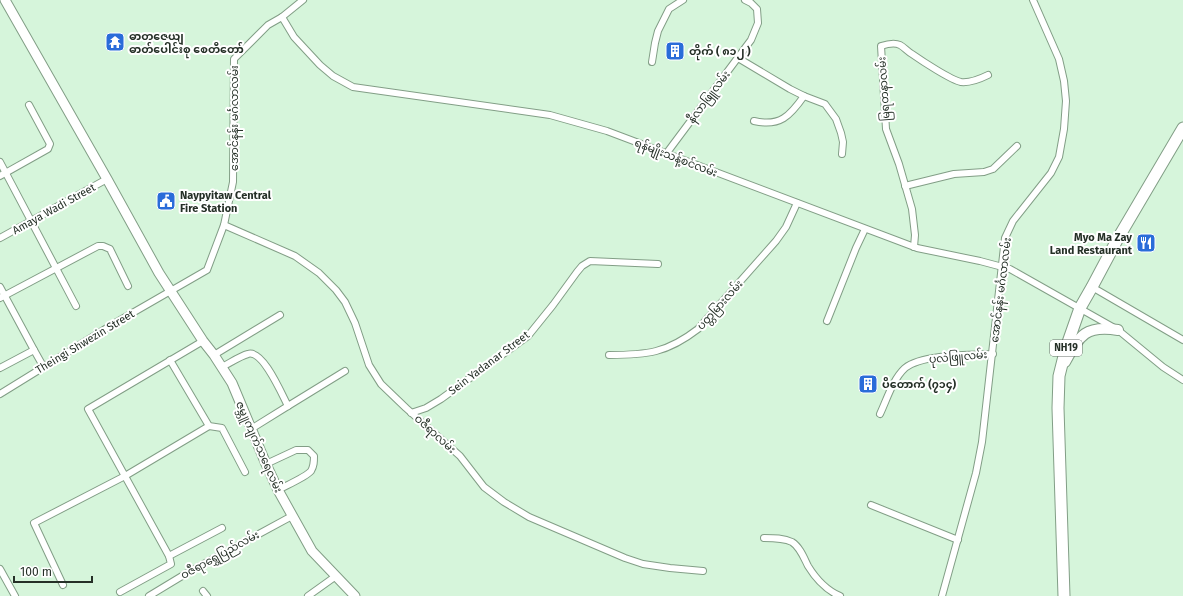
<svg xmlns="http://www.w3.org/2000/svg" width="1183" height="596" font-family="'Fira Sans','Noto Sans Myanmar',sans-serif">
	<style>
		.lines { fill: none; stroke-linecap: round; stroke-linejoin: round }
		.street-casing { stroke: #829e86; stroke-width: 8 }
		.secondary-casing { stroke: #829e86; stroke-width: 11 }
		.primary-casing { stroke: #829e86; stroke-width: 12 }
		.highway-casing { stroke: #829e86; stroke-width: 13 }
		.street { stroke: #fff; stroke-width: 6 }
		.secondary { stroke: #fff; stroke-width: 9 }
		.primary { stroke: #fff; stroke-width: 10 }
		.highway { stroke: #fff; stroke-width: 11 }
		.labels { text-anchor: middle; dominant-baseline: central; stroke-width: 4; stroke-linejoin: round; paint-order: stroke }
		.shield { fill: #fff; stroke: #666e68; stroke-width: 1 }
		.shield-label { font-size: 10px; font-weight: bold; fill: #253027 }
		.poi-label { font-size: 11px; font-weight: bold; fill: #253027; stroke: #fff; text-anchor: start }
		.street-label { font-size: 11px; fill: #253027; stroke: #fff }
	</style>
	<rect width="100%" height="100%" fill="#d6f5db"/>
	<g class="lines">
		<!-- street casing -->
		<g class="street-casing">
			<g id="street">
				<polyline points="282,17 294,37 320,65 333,76 353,87 550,115 607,131 917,248 980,261 1010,269 1118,330 1163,367 1183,380"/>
				<polyline points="738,58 790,89 804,96 825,104 836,119 841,133 843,142 842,154"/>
				<polyline points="652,62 655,43 658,31 669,9 683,0"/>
				<path d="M 754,121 C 780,127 790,116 804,96"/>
				<polyline points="666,154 751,40 758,23 757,9 751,3 745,0"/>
				<polyline points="0,162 76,306"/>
				<polyline points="0,176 48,149 50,144 29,105"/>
				<polyline points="905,186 954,174 984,172 993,169 1017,146"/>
				<polyline points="224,225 295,256 319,273 336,290 345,302 355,323 369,365 381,384 406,408 460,456 484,487 504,502 529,517 625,558 643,564 670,568 703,571"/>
				<polyline points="0,238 107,179"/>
				<path d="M 914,247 L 915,235 L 912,209 L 899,164 L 886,129 L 881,46 C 887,44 894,42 900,45 C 904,47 908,52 912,54 C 922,61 951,80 961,82 C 971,83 980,79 988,75"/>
				<polyline points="0,287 34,350 0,368"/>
				<polyline points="1092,287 1183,340"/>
				<polyline points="0,298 98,246 103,246 110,249 128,286"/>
				<polyline points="827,321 856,248 865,229"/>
				<polyline points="34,350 43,366"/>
				<polyline points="214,355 280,315"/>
				<path d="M 609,355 C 647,355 667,353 698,329 L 776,241 L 786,227 L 797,203"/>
				<polyline points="170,360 209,426 222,428 245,472"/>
				<path d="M 222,367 C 230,363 240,356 248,354 C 263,349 282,395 288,406 L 345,371"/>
				<polyline points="0,394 115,323 207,270 224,225 233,182 234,59 268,25 282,17 303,0"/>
				<polyline points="411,413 426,408 441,399 528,336 553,305 577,272 582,266 590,261 658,264"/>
				<path d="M 880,414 C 887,399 893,379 905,368 C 922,354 971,355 993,354"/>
				<polyline points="251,429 288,406"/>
				<path d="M 266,464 L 296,450 L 308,450 L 314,456 C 314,462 314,466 311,471 C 306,477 285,486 278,490"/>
				<polyline points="871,505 958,540"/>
				<path d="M 764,538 C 774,538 784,538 792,542 C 800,547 804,558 808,566 C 816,579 826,590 840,596"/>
				<polyline points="169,556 222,528"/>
				<polyline points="0,569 15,596"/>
				<polyline points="63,585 34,523 125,476 209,426"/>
				<polyline points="203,591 207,596"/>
				<polyline points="120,592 171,564 169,556 88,409 203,341"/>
				<polyline points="149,596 187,573 292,516"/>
				<polyline points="308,596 336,576"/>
				<polyline points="942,596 976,473 982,442 1005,238 1013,221 1051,173 1059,157 1064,129 1066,101 1064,81 1059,59 1033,0"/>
			</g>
		</g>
		<!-- secondary casing -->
		<g class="secondary-casing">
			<polyline id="secondary" points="5,0 107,179 159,273 203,341 214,355 232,383 266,464 278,490 312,551 355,596"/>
		</g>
		<!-- primary casing -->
		<g class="primary-casing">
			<path id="primary" d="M 1065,362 C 1080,335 1085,325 1118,330"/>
		</g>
		<!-- highway casing -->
		<g class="highway-casing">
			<polyline id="highway" points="1064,596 1058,408 1059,376 1066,348 1080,308 1092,287 1117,240 1183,128"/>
		</g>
		<!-- street -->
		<use href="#street" class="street"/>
		<!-- secondary -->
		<use href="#secondary" class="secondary"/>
		<!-- primary -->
		<use href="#primary" class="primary"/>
		<!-- highway -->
		<use href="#highway" class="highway"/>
	</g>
	<!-- icons -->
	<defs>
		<g id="temple-square" transform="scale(1)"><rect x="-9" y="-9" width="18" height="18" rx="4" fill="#2a6cd9" stroke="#fff"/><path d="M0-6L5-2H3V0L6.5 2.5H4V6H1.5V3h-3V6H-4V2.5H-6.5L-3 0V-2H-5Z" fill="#fff"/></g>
		<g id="building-square" transform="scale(1)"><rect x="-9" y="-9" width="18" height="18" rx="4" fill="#2a6cd9" stroke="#fff"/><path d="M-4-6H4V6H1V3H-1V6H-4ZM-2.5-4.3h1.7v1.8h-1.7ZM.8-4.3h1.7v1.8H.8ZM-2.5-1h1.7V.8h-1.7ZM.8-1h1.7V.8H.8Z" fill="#fff"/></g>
		<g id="civic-square" transform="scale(1)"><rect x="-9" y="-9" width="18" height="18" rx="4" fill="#2a6cd9" stroke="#fff"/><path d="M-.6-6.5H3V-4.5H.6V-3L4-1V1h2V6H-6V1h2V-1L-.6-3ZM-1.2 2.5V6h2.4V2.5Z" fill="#fff"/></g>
		<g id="restaurant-square" transform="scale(1)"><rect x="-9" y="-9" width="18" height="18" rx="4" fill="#2a6cd9" stroke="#fff"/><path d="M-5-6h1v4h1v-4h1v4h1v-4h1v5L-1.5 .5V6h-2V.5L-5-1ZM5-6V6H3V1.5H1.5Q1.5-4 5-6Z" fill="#fff"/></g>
	</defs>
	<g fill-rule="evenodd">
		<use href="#temple-square" x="115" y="42"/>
		<use href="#building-square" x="675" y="51"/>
		<use href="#civic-square" x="166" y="201"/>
		<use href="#restaurant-square" x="1146" y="243"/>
		<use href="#building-square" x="868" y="384"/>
	</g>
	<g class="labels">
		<!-- shield labels -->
		<rect class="shield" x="1050" y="340" width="32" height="16" rx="3"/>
		<g class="shield-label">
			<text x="1066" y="348">NH19</text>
		</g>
		<!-- poi labels -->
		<g class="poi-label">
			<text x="129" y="36">ဓာတုဇေယျ<tspan x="129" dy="13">ဓာတ်ပေါင်းစု စေတီတော်</tspan></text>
			<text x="689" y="51">တိုက် ( ၈၁၂ )</text>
			<text x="180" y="195">Naypyitaw Central<tspan x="180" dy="13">Fire Station</tspan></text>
			<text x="1132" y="237" text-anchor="end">Myo Ma Zay<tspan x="1132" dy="13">Land Restaurant</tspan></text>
			<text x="882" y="384">ပိတောက် (၇၁၄)</text>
		</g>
		<!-- street labels -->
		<g class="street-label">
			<text transform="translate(884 89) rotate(-94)">မြရတနာလမ်း</text>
			<text transform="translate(709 97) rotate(-53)">နီလာဖြူလမ်း</text>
			<text transform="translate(234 118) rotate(-90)">အောင်နန်း မင်္ဂလာလမ်း</text>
			<text transform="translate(676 158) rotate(21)">ရန်မျိုးသန့်စင်လမ်း</text>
			<text transform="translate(54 209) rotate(-29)">Amaya Wadi Street</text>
			<text transform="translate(1001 290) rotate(-83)">အောင်နန်း မင်္ဂလာလမ်း</text>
			<text transform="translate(720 305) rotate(-48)">ပတ္တမြားလမ်း</text>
			<text transform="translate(85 342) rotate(-31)">Theingi Shwezin Street</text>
			<text transform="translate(958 357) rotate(-5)">ပုလဲဖြူလမ်း</text>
			<text transform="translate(489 363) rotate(-37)">Sein Yadanar Street</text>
			<text transform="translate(435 434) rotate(42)">ဝဇီရာလမ်း</text>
			<text transform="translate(259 447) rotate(66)">ဇမ္ဘူကျက်သရေလမ်း</text>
			<text transform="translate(220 555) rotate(-29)">ဝဇီရာရွှေပြည်လမ်း</text>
		</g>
	</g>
	<!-- scale -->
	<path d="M14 576v6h78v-6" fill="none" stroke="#253027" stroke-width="2"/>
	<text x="20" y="576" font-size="12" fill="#253027" stroke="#ffffff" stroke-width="3" paint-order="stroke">100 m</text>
</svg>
